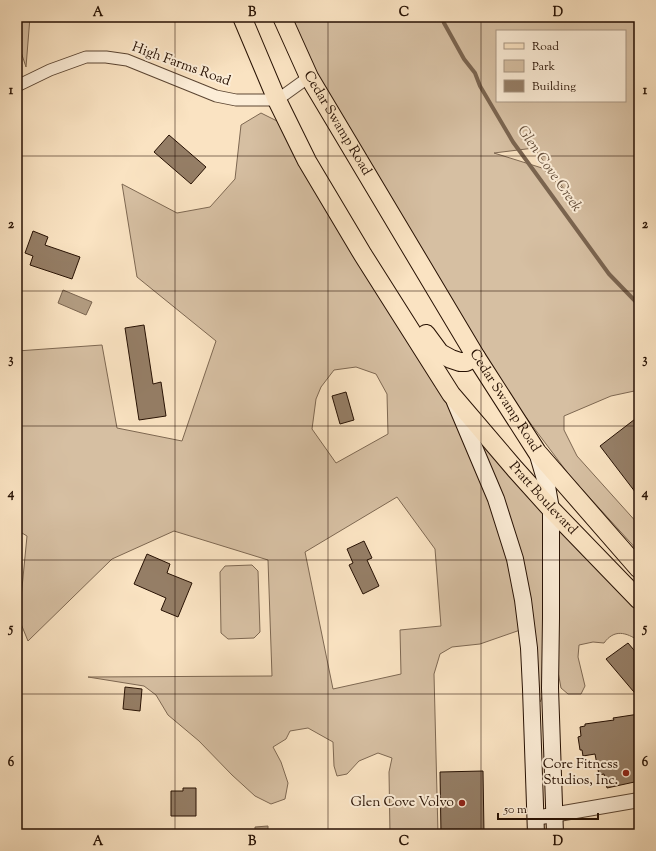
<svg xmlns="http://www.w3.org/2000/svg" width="656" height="851" font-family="'Sorts Mill Goudy',serif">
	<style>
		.green { fill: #d6bfa2; stroke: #7e6852; fill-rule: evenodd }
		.water { fill: #b29c81; stroke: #7a644f }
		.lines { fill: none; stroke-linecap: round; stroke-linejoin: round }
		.stream { stroke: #7a644f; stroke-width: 4 }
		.building { fill: #957e66; stroke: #271103 }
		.minor-casing { stroke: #5c4633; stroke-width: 13 }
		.tertiary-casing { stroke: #5c4633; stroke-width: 16 }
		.secondary-casing { stroke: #271103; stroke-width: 18 }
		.primary-casing { stroke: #271103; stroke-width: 20 }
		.minor { stroke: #fcedd7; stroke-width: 11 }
		.tertiary { stroke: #fcedd7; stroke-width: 14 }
		.secondary { stroke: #fcedd7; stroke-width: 16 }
		.primary { stroke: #fae3c2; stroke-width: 18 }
		.grid { fill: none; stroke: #271103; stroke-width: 1; stroke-opacity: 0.55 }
		.poi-dot { fill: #8f2418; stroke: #fcedd7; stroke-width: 1.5 }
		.labels { text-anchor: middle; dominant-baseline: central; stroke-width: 4; stroke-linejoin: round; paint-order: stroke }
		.street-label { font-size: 14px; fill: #271103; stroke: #fcedd7 }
		.poi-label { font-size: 14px; fill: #271103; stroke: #fcedd7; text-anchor: end }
		.water-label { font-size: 15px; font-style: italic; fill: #66503c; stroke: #fcedd7 }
		.neatline { fill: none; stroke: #271103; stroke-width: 1.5 }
		.grid-label { font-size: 13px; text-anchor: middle; font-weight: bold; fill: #271103 }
	</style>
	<rect width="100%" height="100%" fill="#fae3c2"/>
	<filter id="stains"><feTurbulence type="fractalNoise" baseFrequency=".005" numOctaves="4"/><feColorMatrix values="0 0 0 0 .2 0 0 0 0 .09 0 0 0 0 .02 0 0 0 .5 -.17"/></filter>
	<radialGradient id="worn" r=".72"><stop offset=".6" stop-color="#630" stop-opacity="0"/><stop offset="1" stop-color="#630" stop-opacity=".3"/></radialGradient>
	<!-- green -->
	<g class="green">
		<polygon points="17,17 30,17 26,67 17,40"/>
		<path d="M 282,17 L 639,17 L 639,390 L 611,396 L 564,416 L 564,430 L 577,456 L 639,525 L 639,552 L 570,476 L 501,384 ZM 497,31 L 625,31 L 625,101 L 497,101 ZM 534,148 L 564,189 L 564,190 L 542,168 L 494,153 Z"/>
		<path d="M 261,113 L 281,123 L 449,393 L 639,602 L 639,641 C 626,632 614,629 604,643 L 593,642 L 579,645 L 578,657 L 585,686 L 581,694 L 568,694 L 561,688 L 557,666 L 540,702 L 530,666 L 526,628 L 480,644 L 452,647 L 440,654 L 434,674 L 438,834 L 390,834 L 389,772 L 392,758 L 378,753 L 359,761 L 347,774 L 337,776 L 334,766 L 333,742 L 308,728 L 290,731 L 286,739 L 273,747 L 281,762 L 288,783 L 285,799 L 271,804 L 255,796 L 232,775 L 199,741 L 168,715 L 156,695 L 144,686 L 88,677 L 272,676 L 268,560 L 174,531 L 112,559 L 28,641 L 19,619 L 27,536 L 17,530 L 17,351 L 102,345 L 117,428 L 182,441 L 216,341 L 137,277 L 122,184 L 177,213 L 210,207 L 235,179 L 241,125 ZM 356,367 L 376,374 L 387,394 L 388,434 L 336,463 L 312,429 L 316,399 L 321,387 L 334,370 ZM 397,497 L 435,549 L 441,626 L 400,630 L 401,674 L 333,689 L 305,552 Z"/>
		<polygon points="252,565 258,571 260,632 254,638 228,639 221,633 220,572 225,566"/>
	</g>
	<!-- water -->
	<g class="water">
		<polygon points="63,290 92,302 86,315 58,303"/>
		<polygon points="268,826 268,834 255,834 255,827"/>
	</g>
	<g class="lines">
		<!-- stream -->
		<polyline class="stream" points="442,17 444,23 464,59 475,73 480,86 513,142 609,274 639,305"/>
	</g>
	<!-- building -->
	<g class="building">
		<polygon points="169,135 206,167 191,184 154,152"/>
		<polygon points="33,231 48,237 45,245 80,257 72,279 30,265 33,256 25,253"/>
		<polygon points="144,325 153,384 161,382 166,416 139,420 125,328"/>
		<polygon points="346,392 354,420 340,424 332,396"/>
		<polygon points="639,416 639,497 600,446"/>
		<polygon points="364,541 372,558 367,560 379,586 363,594 349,565 353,563 347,549"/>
		<polygon points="147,554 170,564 167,573 192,583 178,617 161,610 166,598 134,584"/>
		<polygon points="628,643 639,656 639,698 606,659"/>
		<polygon points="125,687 142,689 140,711 123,709"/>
		<polygon points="639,714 639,781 607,788 604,774 599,775 595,754 583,756 582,750 580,750 578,737 581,736 580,727 585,726 585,724 614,720 613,718"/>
		<polygon points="483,771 484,834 441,834 440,772"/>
		<polygon points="183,788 196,788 196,816 171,816 171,791 183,791"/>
	</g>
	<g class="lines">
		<!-- minor casing -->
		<g class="minor-casing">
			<polyline id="minor" points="17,86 50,70 86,57 106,57 127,60 216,96 236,100 277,100 309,77"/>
		</g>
		<!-- tertiary casing -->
		<g class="tertiary-casing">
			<polyline id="tertiary" points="535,818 639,800"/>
		</g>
		<!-- secondary casing -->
		<g class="secondary-casing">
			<g id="secondary">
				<polyline points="455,402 496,499 515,559 523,600 529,648 531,689 536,834"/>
				<polyline points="537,452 547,486 551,509 551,618 550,688 555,834"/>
			</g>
		</g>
		<!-- primary casing -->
		<g class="primary-casing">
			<g id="primary">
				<path id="s1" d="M 242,17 L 277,100 L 307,161 L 363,255 L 451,394 L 515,469 L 551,509 L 639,600"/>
				<path id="s2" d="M 282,17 L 309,77 L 476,357 L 537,452 L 639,569"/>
				<polyline points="426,334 440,353 451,359 460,362 466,362 476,357"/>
			</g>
		</g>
		<!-- minor -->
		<use href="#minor" class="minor"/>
		<!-- tertiary -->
		<use href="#tertiary" class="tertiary"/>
		<!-- secondary -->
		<use href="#secondary" class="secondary"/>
		<!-- primary -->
		<use href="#primary" class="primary"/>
	</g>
	<!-- grid -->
	<path class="grid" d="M 175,17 L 175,834M 328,17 L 328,834M 481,17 L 481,834M 17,156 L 639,156M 17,291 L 639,291M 17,426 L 639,426M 17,560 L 639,560M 17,694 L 639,694"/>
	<!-- markers -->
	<g class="poi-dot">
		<circle cx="626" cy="773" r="4"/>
		<circle cx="462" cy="803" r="4"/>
	</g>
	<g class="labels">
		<!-- street labels -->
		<g class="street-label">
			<text transform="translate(181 65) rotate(20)">High Farms Road</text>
			<text stroke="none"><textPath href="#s2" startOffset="120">Cedar Swamp Road</textPath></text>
			<text stroke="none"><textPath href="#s2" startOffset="444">Cedar Swamp Road</textPath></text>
			<text stroke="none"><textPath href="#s1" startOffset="571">Pratt Boulevard</textPath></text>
		</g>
		<!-- poi labels -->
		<g class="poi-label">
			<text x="618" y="765">Core Fitness<tspan x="618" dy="16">Studios, Inc.</tspan></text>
			<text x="454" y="803">Glen Cove Volvo</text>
		</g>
		<!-- water labels -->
		<g class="water-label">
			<text transform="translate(549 169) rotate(55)">Glen Cove Creek</text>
		</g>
	</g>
	<!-- margin -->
	<rect width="656" height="851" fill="none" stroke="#fae3c2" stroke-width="44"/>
	<!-- legend -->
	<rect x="496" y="30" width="130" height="72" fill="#fcedd7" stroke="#a79582"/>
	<rect x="504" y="43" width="20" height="6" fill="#fae3c2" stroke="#a79582"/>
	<text x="532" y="50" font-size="12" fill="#271103">Road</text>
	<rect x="504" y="60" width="20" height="12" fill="#d6bfa2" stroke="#a79582"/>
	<text x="532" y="70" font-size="12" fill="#271103">Park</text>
	<rect x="504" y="80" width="20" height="12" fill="#957e66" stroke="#a79582"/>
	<text x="532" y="90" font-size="12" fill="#271103">Building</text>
	<!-- scale -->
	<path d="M498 813v6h100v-6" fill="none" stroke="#271103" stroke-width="2"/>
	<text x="504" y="813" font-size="12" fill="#271103" stroke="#fcedd7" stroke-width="3" paint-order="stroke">50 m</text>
	<rect x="22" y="22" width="612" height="807" class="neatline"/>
	<g class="grid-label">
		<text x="98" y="16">A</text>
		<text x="252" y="16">B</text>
		<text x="404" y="16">C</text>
		<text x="558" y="16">D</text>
		<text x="11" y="94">1</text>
		<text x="645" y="94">1</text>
		<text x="11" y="228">2</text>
		<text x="645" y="228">2</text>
		<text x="11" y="363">3</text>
		<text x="645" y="363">3</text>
		<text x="11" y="497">4</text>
		<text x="645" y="497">4</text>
		<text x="11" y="632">5</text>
		<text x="645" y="632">5</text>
		<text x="11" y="766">6</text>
		<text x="645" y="766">6</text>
		<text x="98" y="845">A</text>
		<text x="252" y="845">B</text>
		<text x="404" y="845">C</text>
		<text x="558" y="845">D</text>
	</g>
	<rect width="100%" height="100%" filter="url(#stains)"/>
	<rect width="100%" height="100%" fill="url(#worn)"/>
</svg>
